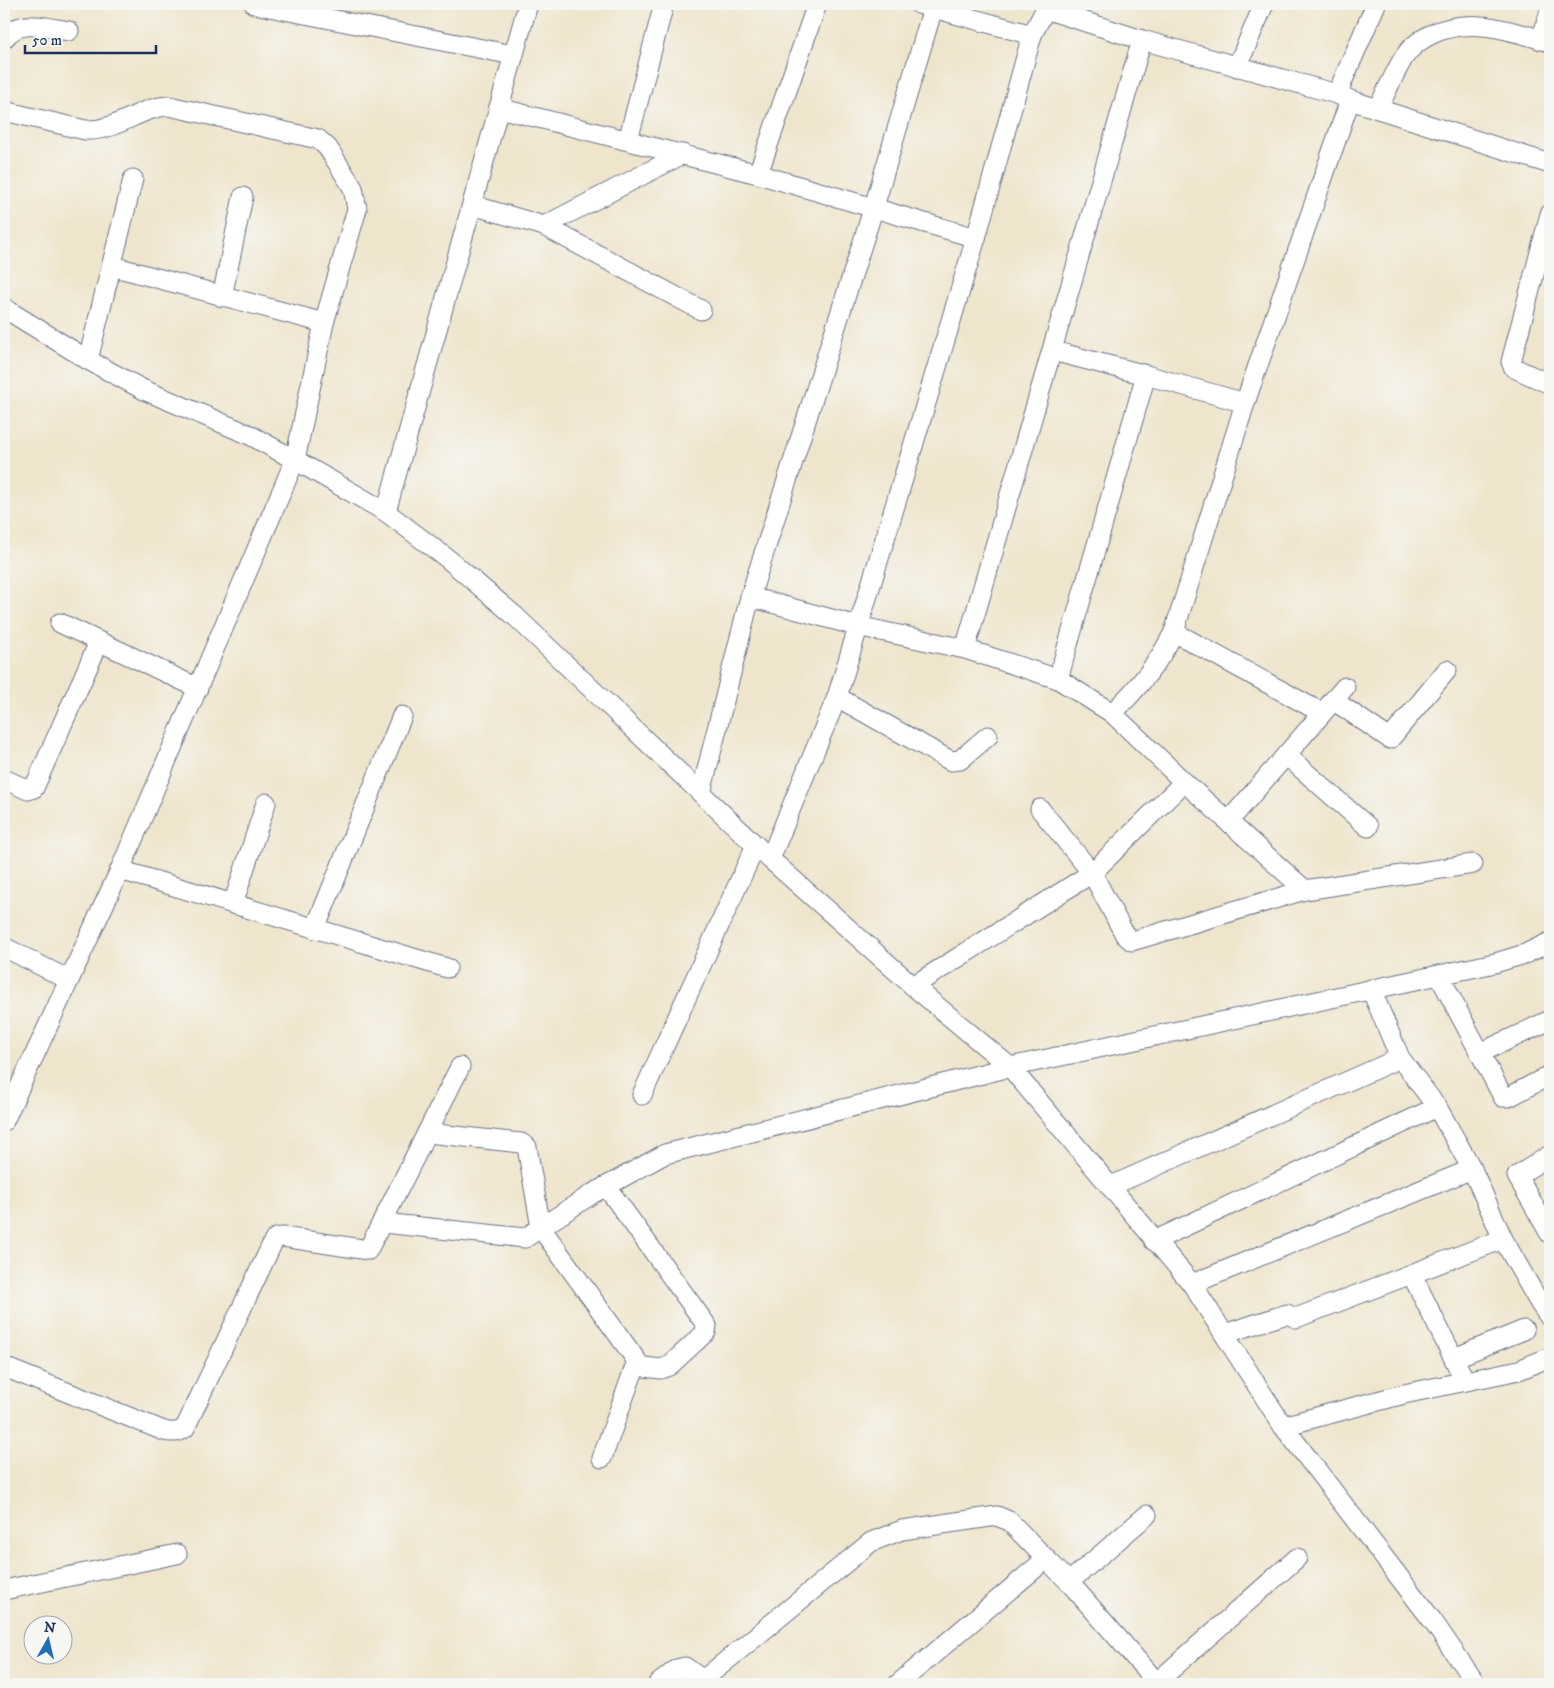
<svg xmlns="http://www.w3.org/2000/svg" width="1554" height="1688" font-family="'IM FELL DW Pica',serif">
	<style>
		.lines { fill: none; stroke-linecap: round; stroke-linejoin: round }
		.minor-casing { stroke: #656f84; stroke-width: 21 }
		.minor { stroke: #fff; stroke-width: 19 }
	</style>
	<rect width="100%" height="100%" fill="#f6f6f2"/>
	<filter id="ink" filterUnits="userSpaceOnUse"><feTurbulence type="fractalNoise" baseFrequency=".02" numOctaves="2"/><feDisplacementMap in="SourceGraphic" scale="10" xChannelSelector="R" yChannelSelector="G"/><feConvolveMatrix kernelMatrix="1 2 1 2 8 2 1 2 1" color-interpolation-filters="sRGB"/></filter>
	<filter id="wash" filterUnits="userSpaceOnUse"><feTurbulence type="fractalNoise" baseFrequency=".0096" numOctaves="4" result="noise"/><feDisplacementMap in="SourceGraphic" scale="20" xChannelSelector="R" yChannelSelector="G"/><feGaussianBlur stdDeviation="1.12" result="paint"/><feColorMatrix in="noise" values="0 0 0 0 0 0 0 0 0 0 0 0 0 0 0 0 0 1.4 0 .05"/><feComposite in="paint" operator="in"/></filter>
	<g filter="url(#wash)">
		<rect width="100%" height="100%" fill="#efe5cc"/>
	</g>
	<g filter="url(#ink)">
		<g class="lines">
			<!-- minor casing -->
			<g class="minor-casing">
				<g id="minor">
					<polyline points="254,4 513,55"/>
					<polyline points="919,4 1032,35"/>
					<polyline points="1045,9 1142,40 1337,94 1350,100 1550,164"/>
					<path d="M 4,39 C 19,17 47,28 69,31"/>
					<polyline points="1541,40 1550,11"/>
					<polyline points="1237,67 1264,4"/>
					<polyline points="1337,94 1376,4"/>
					<polyline points="499,108 758,174 976,238"/>
					<path d="M 1378,109 C 1386,92 1394,74 1404,57 C 1410,48 1420,40 1430,35 C 1469,15 1511,31 1550,42"/>
					<path d="M 4,111 L 85,130 C 116,132 139,107 169,106 L 318,139 L 328,148 L 353,188 L 357,209 L 324,323 L 295,460 L 120,870 L 4,1121"/>
					<polyline points="628,140 664,4"/>
					<polyline points="758,174 817,4"/>
					<polyline points="472,205 544,226 701,310"/>
					<polyline points="1550,214 1511,362 1514,368 1550,384"/>
					<polyline points="544,226 683,154"/>
					<polyline points="112,266 324,323"/>
					<polyline points="222,297 243,197"/>
					<polyline points="4,308 88,360 144,390 250,435 295,460 386,512 448,559 515,616 770,859 913,986 1010,1067 1192,1284 1283,1426 1432,1620 1476,1684"/>
					<polyline points="1053,351 1146,375 1058,679"/>
					<polyline points="88,360 133,179"/>
					<polyline points="1146,375 1245,403"/>
					<polyline points="386,512 528,4"/>
					<polyline points="750,597 857,626 965,649 1058,679 1112,713 1184,782 1305,890"/>
					<polyline points="60,623 198,688"/>
					<polyline points="1174,632 1322,713"/>
					<polyline points="965,649 1142,40"/>
					<polyline points="837,697 951,761 960,760 988,736"/>
					<polyline points="1333,700 1390,739 1447,670"/>
					<path d="M 1112,713 C 1139,688 1158,664 1174,632 L 1245,403 L 1350,100"/>
					<polyline points="1286,755 1368,827"/>
					<polyline points="4,779 28,790 34,788 99,642"/>
					<polyline points="701,793 750,597 873,210 933,8"/>
					<polyline points="1040,809 1092,873 1125,935 1132,941 1305,890 1473,864"/>
					<polyline points="1228,822 1345,687"/>
					<polyline points="770,859 837,697 976,238 1032,35 1048,4"/>
					<polyline points="120,870 447,968"/>
					<polyline points="233,904 266,803"/>
					<polyline points="315,929 402,716"/>
					<polyline points="4,947 69,980"/>
					<polyline points="1439,975 1503,1097 1509,1097 1550,1075"/>
					<polyline points="913,986 1092,873 1184,782"/>
					<polyline points="1371,989 1400,1058 1437,1107 1472,1169 1503,1239 1540,1304 1550,1318"/>
					<polyline points="1480,1053 1550,1020"/>
					<polyline points="642,1095 756,845"/>
					<polyline points="428,1133 521,1143 527,1147 541,1228 637,1361 602,1458"/>
					<polyline points="1550,1155 1517,1176 1550,1234"/>
					<polyline points="606,1186 707,1326 706,1332 669,1366 661,1369 636,1366"/>
					<polyline points="1111,1186 1400,1058"/>
					<polyline points="383,1223 525,1238 592,1194 665,1154 1010,1067 1495,963 1525,954 1550,942"/>
					<polyline points="1154,1241 1437,1107"/>
					<polyline points="1412,1275 1465,1381"/>
					<polyline points="1192,1284 1472,1169"/>
					<polyline points="1224,1334 1287,1314 1296,1318 1503,1239"/>
					<polyline points="1454,1358 1524,1330"/>
					<path d="M 4,1367 L 164,1431 C 172,1433 178,1433 185,1428 L 273,1242 L 276,1238 L 283,1237 L 368,1250 L 460,1067"/>
					<polyline points="1283,1426 1404,1394 1519,1370 1550,1357"/>
					<polyline points="1069,1582 1147,1515"/>
					<polyline points="4,1590 177,1554"/>
					<polyline points="704,1679 871,1542 902,1530 997,1516 1009,1521 1069,1582 1158,1684"/>
					<polyline points="1157,1682 1297,1558"/>
					<polyline points="658,1684 677,1669 685,1667 709,1684"/>
					<polyline points="898,1684 1046,1559"/>
				</g>
			</g>
			<!-- minor -->
			<use href="#minor" class="minor"/>
		</g>
	</g>
	<!-- margin -->
	<rect width="1554" height="1688" fill="none" stroke="#f6f6f2" stroke-width="20"/>
	<!-- north arrow -->
	<g transform="translate(48 1640) rotate(8)"><circle r="24" fill="#f6f6f2" stroke="#9ea6b7"/>
	<path d="M0-4L9 19L0 12L-9 19Z" fill="#1f6fb2"/>
	<text y="-8" font-size="14" font-weight="bold" text-anchor="middle" fill="#1b2f5e">N</text>
	</g>
	<!-- scale -->
	<path d="M25 45v8h131v-8" fill="none" stroke="#1b2f5e" stroke-width="2.5"/>
	<text x="32" y="45" font-size="15" fill="#1b2f5e" stroke="#f6f6f2" stroke-width="4" paint-order="stroke">50 m</text>
</svg>
